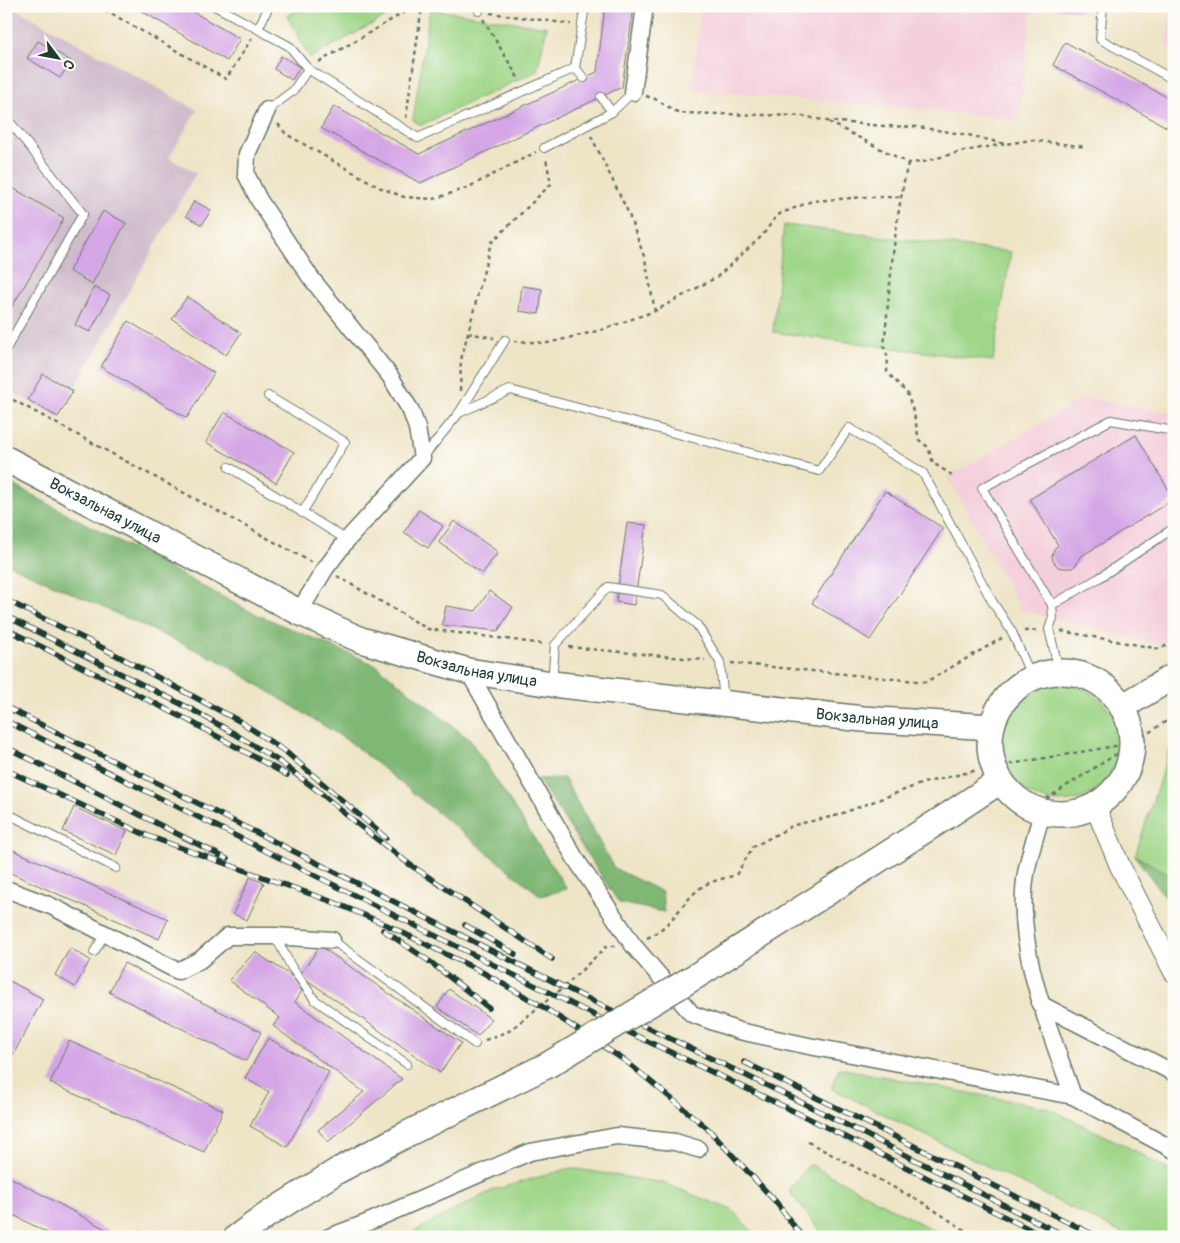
<svg xmlns="http://www.w3.org/2000/svg" width="1180" height="1243" font-family="Pangolin,sans-serif">
	<style>
		.built { fill: #f4cfdc }
		.industrial { fill: #d0bdcc }
		.green { fill: #9fd688; stroke: #5f8a5e }
		.forest { fill: #7fb774; stroke: #4f7a54 }
		.building { fill: #d4a6e6 }
		.lines { fill: none; stroke-linecap: round; stroke-linejoin: round }
		.service-casing { stroke: #677767; stroke-width: 10 }
		.minor-casing { stroke: #677767; stroke-width: 19 }
		.tertiary-casing { stroke: #677767; stroke-width: 22 }
		.primary-casing { stroke: #677767; stroke-width: 28 }
		.path { stroke: #677767; stroke-width: 2.5; stroke-dasharray: 4 4; stroke-linecap: butt }
		.service { stroke: #fff; stroke-width: 8 }
		.minor { stroke: #fff; stroke-width: 16 }
		.tertiary { stroke: #fff; stroke-width: 20 }
		.primary { stroke: #fff; stroke-width: 25 }
		.rail-casing { stroke: #1f3d34; stroke-width: 5.5 }
		.rail { stroke: #fdfcf7; stroke-width: 4; stroke-dasharray: 11; stroke-linecap: butt }
		.primary-bridge-casing { stroke: #677767; stroke-width: 28; stroke-linecap: butt }
		.primary-bridge { stroke: #fff; stroke-width: 25 }
		.labels { text-anchor: middle; dominant-baseline: central; stroke-width: 4.5; stroke-linejoin: round; paint-order: stroke }
		.street-label { font-size: 16px; fill: #1f3d34; stroke: #fdfcf7 }
	</style>
	<rect width="100%" height="100%" fill="#fdfcf7"/>
	<filter id="ink" filterUnits="userSpaceOnUse"><feTurbulence type="fractalNoise" baseFrequency=".02" numOctaves="2"/><feDisplacementMap in="SourceGraphic" scale="10" xChannelSelector="R" yChannelSelector="G"/><feConvolveMatrix kernelMatrix="1 2 1 2 8 2 1 2 1" color-interpolation-filters="sRGB"/></filter>
	<filter id="wash" filterUnits="userSpaceOnUse"><feTurbulence type="fractalNoise" baseFrequency=".0096" numOctaves="4" result="noise"/><feDisplacementMap in="SourceGraphic" scale="20" xChannelSelector="R" yChannelSelector="G"/><feGaussianBlur stdDeviation="1.12" result="paint"/><feColorMatrix in="noise" values="0 0 0 0 0 0 0 0 0 0 0 0 0 0 0 0 0 1.4 0 .05"/><feComposite in="paint" operator="in"/></filter>
	<g filter="url(#wash)">
		<rect width="100%" height="100%" fill="#eee4c6"/>
		<!-- built -->
		<g class="built">
			<polygon points="701,6 1032,6 1019,120 920,109 692,90"/>
			<polygon points="1171,6 1174,6 1174,49 1166,48"/>
			<polygon points="1083,398 1174,413 1174,636 1158,645 1021,610 948,477"/>
		</g>
		<!-- industrial -->
		<polygon class="industrial" points="6,6 11,6 197,110 169,158 196,173 58,417 6,388"/>
		<!-- green -->
		<g class="green">
			<polygon points="305,6 379,6 385,17 310,58 287,16"/>
			<polygon points="430,9 547,27 537,71 421,125 413,120"/>
			<polygon points="784,225 1011,252 993,361 773,332"/>
			<circle cx="1060" cy="743" r="59"/>
			<polygon points="1174,736 1174,876 1135,856"/>
			<polygon points="839,1068 1048,1108 1124,1145 1174,1173 1174,1237 1129,1237 831,1088"/>
			<polygon points="809,1164 946,1237 825,1237 789,1191"/>
			<polygon points="571,1168 663,1183 732,1210 757,1237 404,1237 493,1190"/>
		</g>
		<!-- forest -->
		<g class="forest">
			<polygon points="6,481 249,611 376,665 470,740 567,889 541,896 350,742 220,661 6,563"/>
			<polygon points="564,778 614,868 662,892 664,912 619,903 538,779"/>
			<polygon points="1135,856 1174,876 1174,910"/>
		</g>
		<g id="blocks">
			<!-- building -->
			<g class="building">
				<polygon points="133,6 183,6 240,39 227,61"/>
				<polygon points="605,6 634,6 622,87 420,183 321,128 334,106 419,154 597,72"/>
				<polygon points="1054,6 1081,6 1081,11 1054,8"/>
				<polygon points="38,41 71,61 60,78 27,58"/>
				<polygon points="1065,42 1174,101 1174,131 1053,65"/>
				<polygon points="281,56 300,67 292,80 274,69"/>
				<polygon points="6,184 64,218 6,317"/>
				<polygon points="194,201 211,210 202,225 186,216"/>
				<polygon points="103,211 126,223 92,284 69,271"/>
				<polygon points="522,286 542,289 539,314 519,311"/>
				<polygon points="94,287 110,295 90,332 75,325"/>
				<polygon points="187,297 241,333 226,355 172,319"/>
				<polygon points="128,321 214,373 187,418 101,367"/>
				<polygon points="43,374 73,391 58,417 28,400"/>
				<polygon points="224,412 294,452 276,483 206,442"/>
				<polygon points="1136,435 1174,499 1080,557 1077,564 1072,568 1064,568 1058,567 1053,561 1052,555 1054,549 1058,545 1030,499"/>
				<polygon points="885,491 943,528 870,640 812,603"/>
				<polygon points="419,510 443,526 428,548 404,532"/>
				<polygon points="454,521 498,552 482,574 439,542"/>
				<polygon points="627,523 646,525 634,605 616,602"/>
				<polygon points="489,591 513,607 498,631 442,625 446,606 476,611"/>
				<polygon points="74,807 127,831 116,855 63,831"/>
				<polygon points="6,847 168,919 159,939 6,871"/>
				<polygon points="250,877 264,883 247,920 233,914"/>
				<polygon points="320,946 461,1043 440,1073 300,975"/>
				<polygon points="70,948 90,960 75,987 55,975"/>
				<polygon points="255,952 293,977 302,991 295,1002 402,1079 328,1142 318,1130 364,1092 273,1026 280,1018 229,980"/>
				<polygon points="124,963 261,1032 246,1061 109,992"/>
				<polygon points="6,979 43,999 6,1068"/>
				<polygon points="449,989 491,1019 478,1036 437,1007"/>
				<polygon points="268,1038 329,1072 287,1147 250,1126 269,1092 245,1078"/>
				<polygon points="69,1041 223,1110 204,1152 50,1083"/>
				<polygon points="6,1175 120,1237 55,1237 6,1211"/>
				<polygon points="140,1230 143,1237 127,1237"/>
			</g>
		</g>
	</g>
	<g filter="url(#ink)">
		<use href="#blocks" fill-opacity="0" stroke="#677767" stroke-width="1"/>
		<g class="lines">
			<!-- service casing -->
			<g class="service-casing">
				<g id="service">
					<polyline points="215,6 289,46 308,69 418,138 575,68 585,6"/>
					<polyline points="1103,6 1100,39 1174,80"/>
					<polyline points="479,11 479,6"/>
					<polyline points="258,29 269,6"/>
					<polyline points="575,68 584,78"/>
					<polyline points="601,97 612,112 633,92"/>
					<polyline points="267,110 293,91 308,69"/>
					<polyline points="6,117 83,214 6,349"/>
					<polyline points="544,148 612,112"/>
					<polyline points="268,396 345,442 302,513"/>
					<polyline points="459,413 510,390 819,471 849,428 923,473 992,601 1012,632 1032,678"/>
					<polyline points="424,456 459,413 505,340"/>
					<polyline points="229,467 347,540"/>
					<polyline points="1052,605 982,488 1111,420 1174,431"/>
					<polyline points="1059,671 1049,629 1053,618 1052,605 1099,578 1174,528"/>
					<polyline points="552,682 555,645 608,587 662,595 697,625 720,662 724,701"/>
					<polyline points="6,813 116,868"/>
					<polyline points="275,936 292,968 315,1000 407,1064"/>
					<polyline points="332,940 475,1044"/>
					<polyline points="94,952 105,934"/>
				</g>
			</g>
			<!-- minor casing -->
			<g class="minor-casing">
				<g id="minor">
					<polyline points="633,92 645,6"/>
					<polyline points="267,110 247,154 246,174 259,200 311,278 390,376 411,411 417,428 422,458 347,540 325,569 299,612"/>
					<polyline points="468,671 575,858 633,945 692,1014 739,1031 809,1046 1073,1096 1174,1150"/>
					<path d="M 1042,813 C 1037,831 1031,849 1027,868 C 1012,942 1049,1027 1073,1096"/>
					<polyline points="6,889 51,906 178,971 200,960 228,936 275,936 332,940"/>
					<polyline points="1040,1004 1174,1073"/>
					<polyline points="329,1237 364,1224 530,1152 617,1136 675,1142 698,1149"/>
				</g>
			</g>
			<!-- tertiary casing -->
			<g class="tertiary-casing">
				<polyline id="tertiary" points="1095,806 1120,866 1174,972"/>
			</g>
			<!-- primary casing -->
			<g class="primary-casing">
				<g id="primary">
					<path id="s1" d="M 6,459 L 299,612 L 361,640 L 468,671 L 552,684 L 863,719 L 991,727"/>
					<circle cx="1061" cy="743" r="71"/>
					<polyline points="1122,707 1174,676"/>
					<polyline points="701,973 947,816 1000,781"/>
					<polyline points="237,1237 267,1215 337,1171 409,1133 548,1065"/>
				</g>
			</g>
			<!-- path -->
			<g class="path">
				<polyline points="98,6 226,79 252,38"/>
				<polyline points="448,6 469,10"/>
				<polyline points="490,13 571,24"/>
				<polyline points="483,19 520,81"/>
				<polyline points="319,62 415,6"/>
				<polyline points="646,96 655,99 679,113 803,116 827,121 884,126 918,127 968,135 1005,144 1032,140 1086,147"/>
				<polyline points="406,118 422,6"/>
				<polyline points="829,122 908,163 923,162 959,152 1004,144"/>
				<polyline points="278,124 286,134 379,187 404,197 434,199 467,188 536,152"/>
				<polyline points="591,136 628,212 645,259 655,311"/>
				<path d="M 908,163 C 894,223 890,285 884,347 L 888,358 L 887,372 L 907,393 L 914,414 L 919,440 L 928,447 L 933,463 L 952,475"/>
				<polyline points="468,333 494,338"/>
				<polyline points="514,341 548,343 601,330 655,311 717,277 762,236 777,215 812,201 866,197 900,197"/>
				<polyline points="460,391 461,360 491,243 551,184 546,159"/>
				<polyline points="6,396 313,563"/>
				<polyline points="337,576 428,629 544,644"/>
				<polyline points="1024,631 1038,630"/>
				<polyline points="1061,631 1160,649 1174,641"/>
				<polyline points="569,647 705,660"/>
				<polyline points="731,663 926,682 1002,638"/>
				<polyline points="1010,764 1133,743 1174,716"/>
				<polyline points="1046,799 1132,744"/>
				<path d="M 647,938 C 675,925 682,899 705,885 C 714,880 726,878 736,875 L 753,847 L 794,825 L 835,816 L 923,783 L 978,770"/>
				<polyline points="485,1040 509,1031 564,987 607,946 616,946"/>
				<polyline points="808,1142 925,1204 975,1237"/>
			</g>
			<!-- service -->
			<use href="#service" class="service"/>
			<!-- minor -->
			<use href="#minor" class="minor"/>
			<!-- tertiary -->
			<use href="#tertiary" class="tertiary"/>
			<!-- primary -->
			<use href="#primary" class="primary"/>
			<!-- rail casing -->
			<g class="rail-casing">
				<g id="rail">
					<polyline points="6,600 101,647 241,722 286,752 386,838"/>
					<polyline points="6,616 191,709 235,734 277,760 317,790 355,822 409,864 552,959"/>
					<polyline points="6,629 186,719 287,775"/>
					<polyline points="6,707 564,987 813,1108 1067,1237"/>
					<polyline points="6,721 622,1029 810,1119 1045,1237"/>
					<polyline points="6,747 227,859"/>
					<polyline points="6,770 148,836 333,902 387,925 482,972 540,1005 627,1062 707,1128 776,1202 802,1237"/>
					<polyline points="465,925 515,954"/>
					<polyline points="383,930 429,961 489,1008"/>
					<polyline points="744,1062 1098,1237"/>
				</g>
			</g>
			<!-- rail -->
			<use href="#rail" class="rail"/>
			<!-- primary-bridge casing -->
			<g class="primary-bridge-casing">
				<polyline id="primary-bridge" points="548,1065 701,973"/>
			</g>
			<!-- primary-bridge -->
			<use href="#primary-bridge" class="primary-bridge"/>
		</g>
	</g>
	<g class="labels">
		<!-- street labels -->
		<g class="street-label">
			<text stroke="none"><textPath href="#s1" startOffset="112">Вокзальная улица</textPath></text>
			<text stroke="none"><textPath href="#s1" startOffset="518">Вокзальная улица</textPath></text>
			<text stroke="none"><textPath href="#s1" startOffset="922">Вокзальная улица</textPath></text>
		</g>
	</g>
	<!-- margin -->
	<rect width="1180" height="1243" fill="none" stroke="#fdfcf7" stroke-width="25"/>
	<!-- north arrow -->
	<g transform="translate(58 58) rotate(122)" stroke="#fdfcf7" stroke-width="4" paint-order="stroke">
	<path d="M0-4L9 19L0 12L-9 19Z" fill="#1f3d34"/>
	<text y="-8" font-size="14" font-weight="bold" text-anchor="middle" fill="#1f3d34">С</text>
	</g>
</svg>
